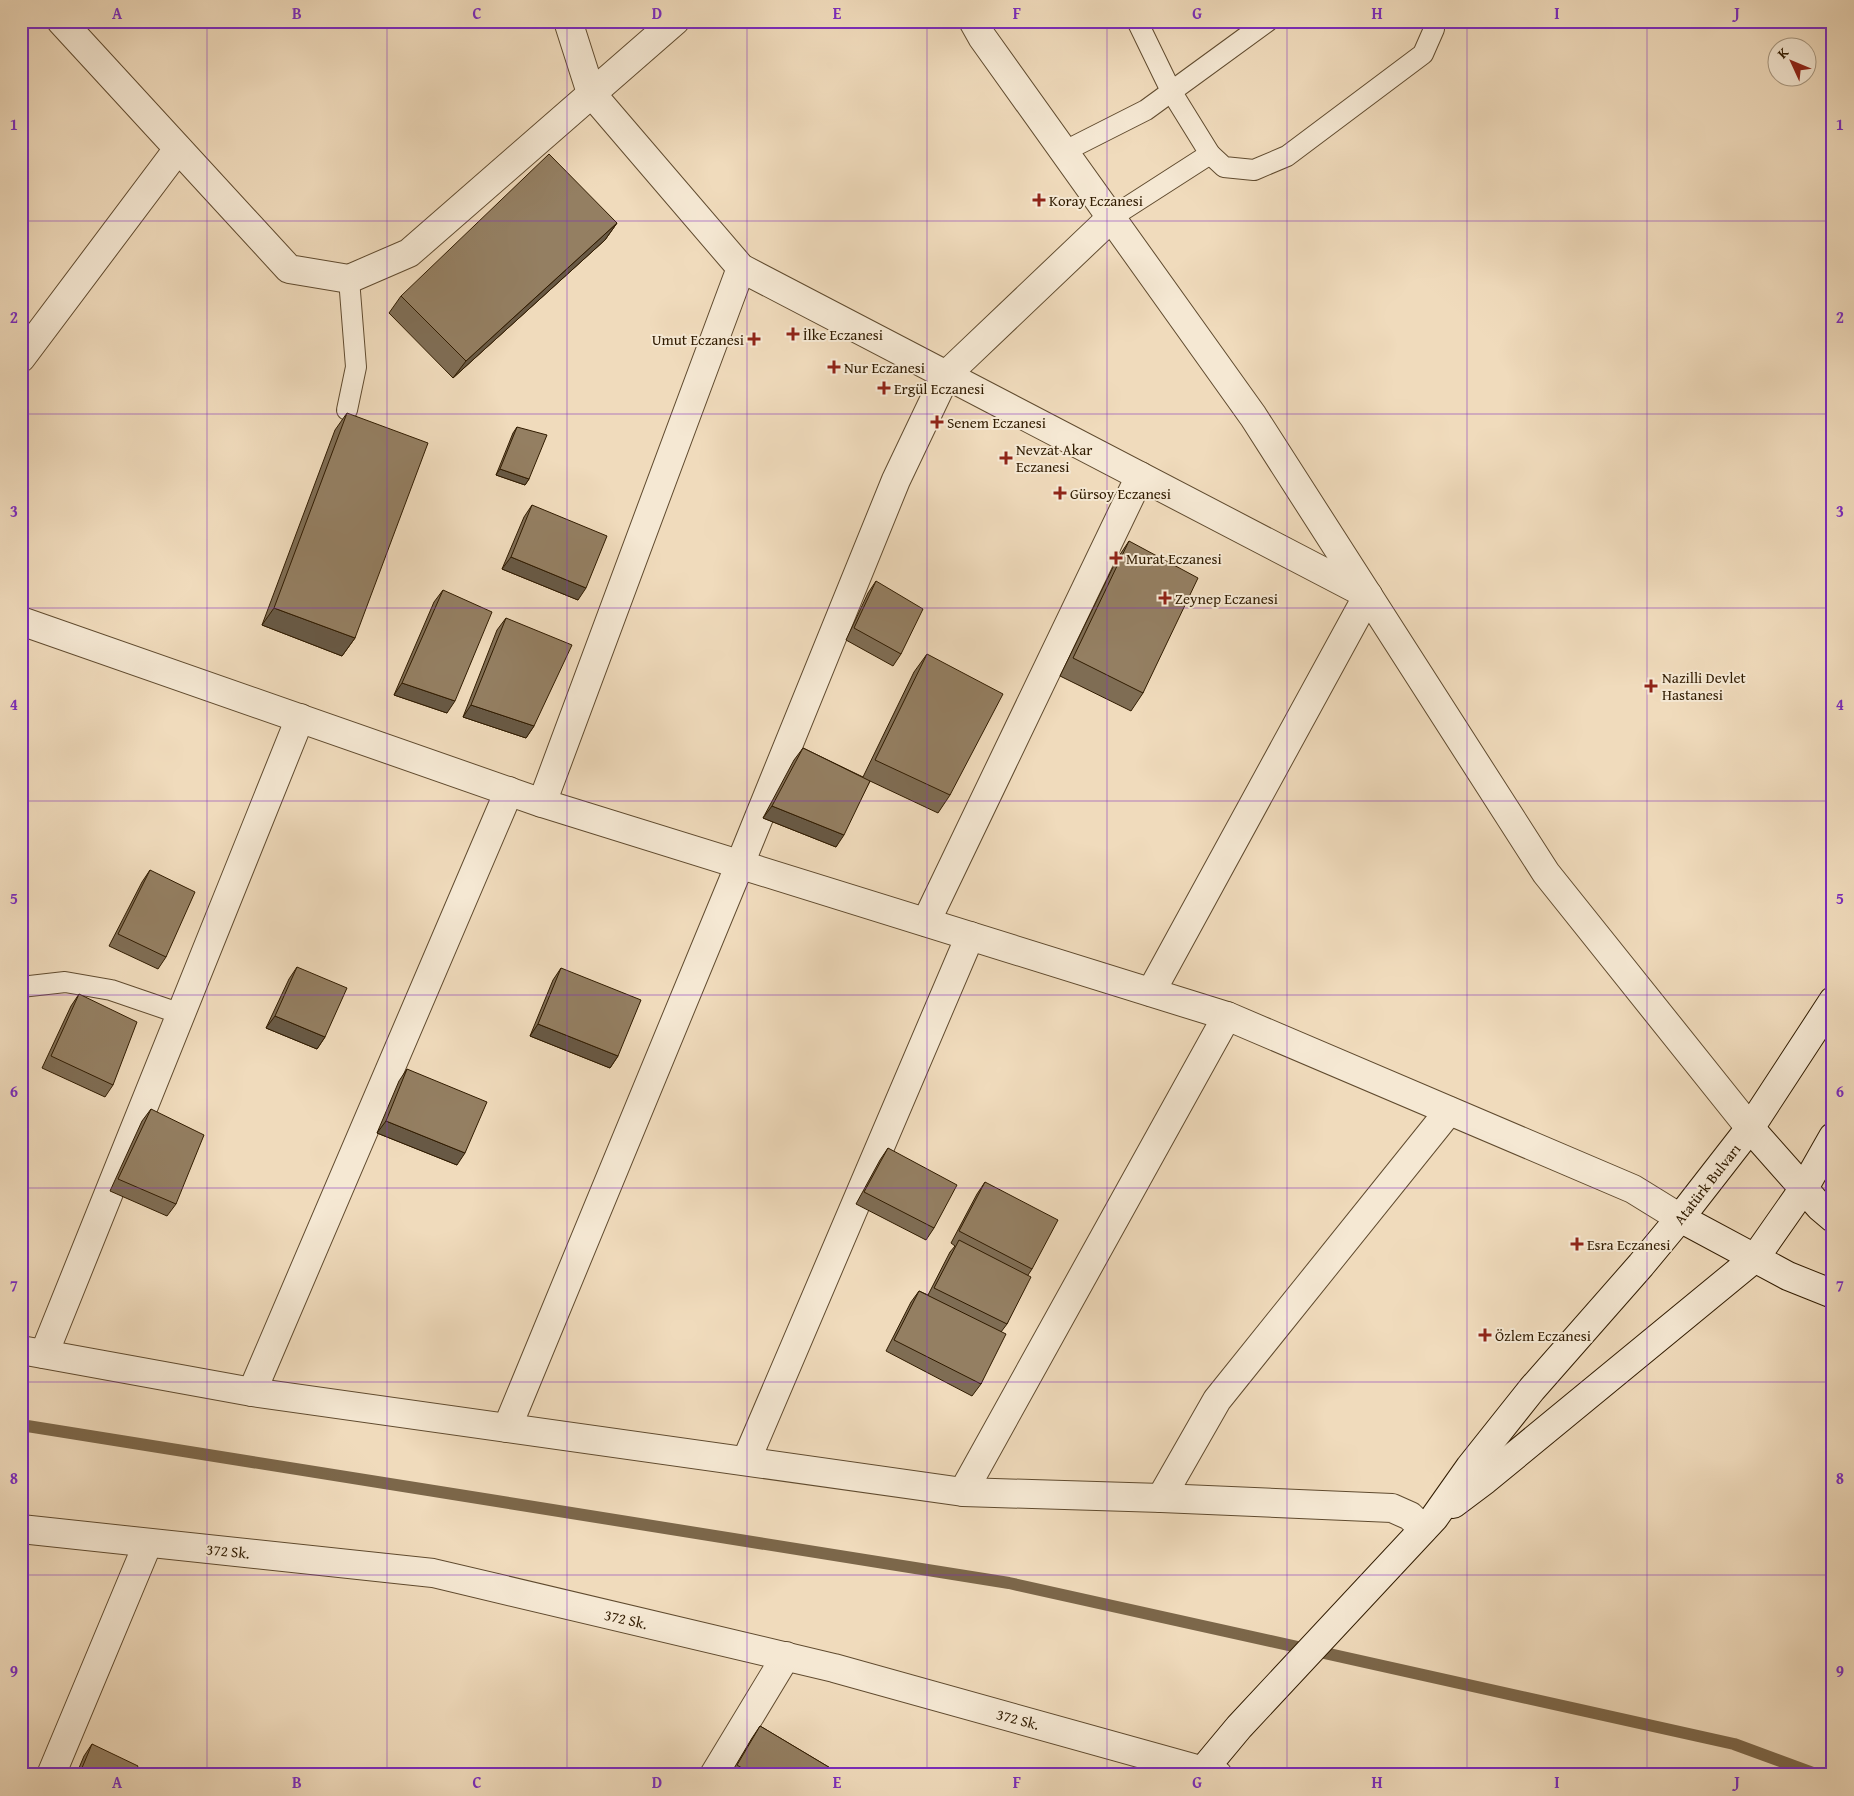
<svg xmlns="http://www.w3.org/2000/svg" width="1854" height="1796" font-family="'Gentium Book Plus',serif">
	<style>
		.lines { fill: none; stroke-linecap: round; stroke-linejoin: round }
		.stream { stroke: #7c674a; stroke-width: 12 }
		.service-casing { stroke: #604b2f; stroke-width: 22 }
		.minor-casing { stroke: #604b2f; stroke-width: 30 }
		.tertiary-casing { stroke: #604b2f; stroke-width: 30 }
		.secondary-casing { stroke: #301b00; stroke-width: 30 }
		.service { stroke: #f5e8d3; stroke-width: 20 }
		.minor { stroke: #f5e8d3; stroke-width: 28 }
		.tertiary { stroke: #f5e8d3; stroke-width: 28 }
		.secondary { stroke: #f5e8d3; stroke-width: 28 }
		.wall { fill: #7f6d54; stroke: #301b00 }
		.shaded-wall { fill: #685945; stroke: #301b00 }
		.building { fill: #947f62; stroke: #301b00 }
		.grid { fill: none; stroke: #7b2cbf; stroke-width: 1; stroke-opacity: 0.55 }
		.poi-dot { fill: #8f2418; stroke: #f5e8d3; stroke-width: 2 }
		.labels { text-anchor: middle; dominant-baseline: central; stroke-width: 4; stroke-linejoin: round; paint-order: stroke }
		.poi-label { font-size: 15px; fill: #301b00; stroke: #f5e8d3; text-anchor: start }
		.street-label { font-size: 15px; fill: #301b00; stroke: #f5e8d3 }
		.neatline { fill: none; stroke: #7b2cbf; stroke-width: 2 }
		.grid-label { font-size: 16px; text-anchor: middle; font-weight: bold; fill: #7b2cbf }
	</style>
	<rect width="100%" height="100%" fill="#f0dbbc"/>
	<filter id="stains"><feTurbulence type="fractalNoise" baseFrequency=".004" numOctaves="4"/><feColorMatrix values="0 0 0 0 .2 0 0 0 0 .09 0 0 0 0 .02 0 0 0 .5 -.17"/></filter>
	<radialGradient id="worn" r=".72"><stop offset=".6" stop-color="#630" stop-opacity="0"/><stop offset="1" stop-color="#630" stop-opacity=".3"/></radialGradient>
	<g class="lines">
		<!-- stream -->
		<polyline class="stream" points="21,1425 1009,1583 1734,1744 1818,1775"/>
		<!-- service casing -->
		<g class="service-casing">
			<g id="service">
				<polyline points="1137,21 1171,91 1210,154 1224,167 1254,170 1287,156 1423,54 1434,29 1432,21"/>
				<polyline points="1065,151 1146,110 1268,21"/>
				<polyline points="1112,217 1210,154"/>
				<polyline points="347,410 356,367 349,279"/>
				<polyline points="21,987 65,982 111,990 181,1014"/>
			</g>
		</g>
		<!-- minor casing -->
		<g class="minor-casing">
			<g id="minor">
				<polyline points="61,21 289,269 349,279 409,253 675,21"/>
				<polyline points="568,21 591,93 741,268 1368,595 1151,992"/>
				<polyline points="21,358 178,149"/>
				<polyline points="21,621 542,803 1227,1016 1633,1189 1680,1218"/>
				<polyline points="542,803 741,268"/>
				<polyline points="926,922 1140,476"/>
				<polyline points="21,1350 252,1392 963,1492 1161,1498 1392,1508 1410,1516 1423,1529"/>
				<polyline points="44,1354 300,718"/>
				<polyline points="252,1392 509,791"/>
				<polyline points="507,1428 740,864 896,480 946,375 1112,217"/>
				<polyline points="746,1461 970,936"/>
				<polyline points="963,1492 1227,1016"/>
				<polyline points="1161,1498 1217,1400 1449,1111"/>
				<polyline points="21,1529 433,1573 834,1668 1218,1775"/>
				<polyline points="51,1775 148,1543"/>
				<polyline points="714,1775 786,1656"/>
			</g>
		</g>
		<!-- tertiary casing -->
		<g class="tertiary-casing">
			<polyline id="tertiary" points="973,21 982,37 1253,416 1546,873 1750,1128"/>
		</g>
		<!-- secondary casing -->
		<g class="secondary-casing">
			<g id="secondary">
				<polyline points="1750,1128 1820,1207 1833,1218"/>
				<polyline points="1680,1218 1788,1276 1833,1294"/>
				<polyline points="1453,1504 1485,1480 1755,1258 1804,1188 1833,1137"/>
				<polyline points="1199,1775 1239,1727 1434,1518 1470,1467 1532,1389 1641,1265 1680,1218 1750,1128 1833,1001"/>
			</g>
		</g>
		<!-- service -->
		<use href="#service" class="service"/>
		<!-- minor -->
		<use href="#minor" class="minor"/>
		<!-- tertiary -->
		<use href="#tertiary" class="tertiary"/>
		<!-- secondary -->
		<use href="#secondary" class="secondary"/>
	</g>
	<!-- wall -->
	<g class="wall">
		<polygon points="617,223 605,240 453,378 389,313 401,296"/>
		<polygon points="347,413 355,638 342,656 262,625 335,430"/>
		<polygon points="517,427 529,479 525,485 496,475 513,433"/>
		<polygon points="532,505 578,600 502,569 524,517"/>
		<polygon points="1129,541 1143,693 1131,711 1060,676 1117,559"/>
		<polygon points="876,581 901,654 893,666 846,640 868,593"/>
		<polygon points="443,590 447,713 394,695 434,602"/>
		<polygon points="506,618 534,726 526,738 463,717 497,630"/>
		<polygon points="927,654 950,795 938,813 870,781 836,847 763,818 794,760 803,748 863,777 914,672"/>
		<polygon points="150,870 166,957 158,969 109,946 142,882"/>
		<polygon points="297,967 325,1037 317,1049 266,1028 289,979"/>
		<polygon points="561,968 618,1056 610,1068 530,1036 553,980"/>
		<polygon points="79,994 113,1085 105,1097 42,1068 71,1006"/>
		<polygon points="407,1069 457,1165 377,1133 399,1081"/>
		<polygon points="151,1109 176,1204 167,1216 110,1191 142,1121"/>
		<polygon points="888,1148 934,1228 926,1240 856,1204 880,1160"/>
		<polygon points="985,1182 1032,1269 1028,1275 1007,1324 1001,1332 981,1384 972,1396 886,1351 911,1302 919,1291 928,1295 950,1252 955,1246 951,1243 977,1194"/>
		<polygon points="760,1726 842,1775 730,1775 752,1738"/>
		<polygon points="92,1744 134,1775 76,1775 84,1756"/>
	</g>
	<!-- shaded-wall -->
	<g class="shaded-wall">
		<polygon points="617,223 605,240 453,378 466,361"/>
		<polygon points="500,469 529,479 525,485 496,475"/>
		<polygon points="511,557 586,588 578,600 502,569"/>
		<polygon points="274,608 355,638 342,656 262,625"/>
		<polygon points="402,683 455,701 447,713 394,695"/>
		<polygon points="471,705 534,726 526,738 463,717"/>
		<polygon points="772,806 844,835 836,847 763,818"/>
		<polygon points="275,1016 325,1037 317,1049 266,1028"/>
		<polygon points="538,1024 618,1056 610,1068 530,1036"/>
		<polygon points="386,1121 465,1153 457,1165 377,1133"/>
	</g>
	<!-- building -->
	<g class="building">
		<polygon points="549,154 617,223 466,361 401,296"/>
		<polygon points="347,413 428,443 355,638 274,608"/>
		<polygon points="517,427 547,435 529,479 500,469"/>
		<polygon points="532,505 607,536 586,588 511,557"/>
		<polygon points="1129,541 1198,578 1143,693 1073,658"/>
		<polygon points="876,581 923,609 901,654 854,628"/>
		<polygon points="443,590 492,612 455,701 402,683"/>
		<polygon points="506,618 572,645 534,726 471,705"/>
		<polygon points="927,654 1003,694 950,795 875,760"/>
		<polygon points="803,748 870,781 844,835 772,806"/>
		<polygon points="150,870 195,892 166,957 118,934"/>
		<polygon points="297,967 347,988 325,1037 275,1016"/>
		<polygon points="561,968 641,1000 618,1056 538,1024"/>
		<polygon points="79,994 137,1022 113,1085 51,1056"/>
		<polygon points="407,1069 487,1102 465,1153 386,1121"/>
		<polygon points="151,1109 204,1135 176,1204 118,1179"/>
		<polygon points="888,1148 957,1185 934,1228 864,1192"/>
		<polygon points="985,1182 1058,1220 1032,1269 959,1231"/>
		<polygon points="959,1240 1031,1277 1007,1324 934,1288"/>
		<polygon points="919,1291 1006,1334 981,1384 894,1340"/>
		<polygon points="760,1726 842,1775 753,1775 737,1765"/>
		<polygon points="92,1744 138,1766 134,1775 79,1775"/>
	</g>
	<!-- grid -->
	<path class="grid" d="M 207,21 L 207,1775M 387,21 L 387,1775M 567,21 L 567,1775M 747,21 L 747,1775M 927,21 L 927,1775M 1107,21 L 1107,1775M 1287,21 L 1287,1775M 1467,21 L 1467,1775M 1647,21 L 1647,1775M 21,221 L 1833,221M 21,414 L 1833,414M 21,608 L 1833,608M 21,801 L 1833,801M 21,995 L 1833,995M 21,1188 L 1833,1188M 21,1382 L 1833,1382M 21,1575 L 1833,1575"/>
	<!-- markers -->
	<g class="poi-dot">
		<path d="M1036.5 192.5h5v5h5v5h-5v5h-5v-5h-5v-5h5z"/>
		<path d="M790.5 326.5h5v5h5v5h-5v5h-5v-5h-5v-5h5z"/>
		<path d="M751.5 331.5h5v5h5v5h-5v5h-5v-5h-5v-5h5z"/>
		<path d="M831.5 359.5h5v5h5v5h-5v5h-5v-5h-5v-5h5z"/>
		<path d="M881.5 380.5h5v5h5v5h-5v5h-5v-5h-5v-5h5z"/>
		<path d="M934.5 414.5h5v5h5v5h-5v5h-5v-5h-5v-5h5z"/>
		<path d="M1003.5 450.5h5v5h5v5h-5v5h-5v-5h-5v-5h5z"/>
		<path d="M1057.5 485.5h5v5h5v5h-5v5h-5v-5h-5v-5h5z"/>
		<path d="M1113.5 550.5h5v5h5v5h-5v5h-5v-5h-5v-5h5z"/>
		<path d="M1162.5 590.5h5v5h5v5h-5v5h-5v-5h-5v-5h5z"/>
		<path d="M1648.5 678.5h5v5h5v5h-5v5h-5v-5h-5v-5h5z"/>
		<path d="M1574.5 1236.5h5v5h5v5h-5v5h-5v-5h-5v-5h5z"/>
		<path d="M1482.5 1327.5h5v5h5v5h-5v5h-5v-5h-5v-5h5z"/>
	</g>
	<g class="labels">
		<!-- poi labels -->
		<g class="poi-label">
			<text x="1049" y="200">Koray Eczanesi</text>
			<text x="803" y="334">İlke Eczanesi</text>
			<text x="744" y="339" text-anchor="end">Umut Eczanesi</text>
			<text x="844" y="367">Nur Eczanesi</text>
			<text x="894" y="388">Ergül Eczanesi</text>
			<text x="947" y="422">Senem Eczanesi</text>
			<text x="1016" y="449">Nevzat Akar<tspan x="1016" dy="17">Eczanesi</tspan></text>
			<text x="1070" y="493">Gürsoy Eczanesi</text>
			<text x="1126" y="558">Murat Eczanesi</text>
			<text x="1175" y="598">Zeynep Eczanesi</text>
			<text x="1662" y="677">Nazilli Devlet<tspan x="1662" dy="17">Hastanesi</tspan></text>
			<text x="1587" y="1244">Esra Eczanesi</text>
			<text x="1495" y="1335">Özlem Eczanesi</text>
		</g>
		<!-- street labels -->
		<g class="street-label">
			<text transform="translate(1707 1184) rotate(-52)">Atatürk Bulvarı</text>
			<text transform="translate(228 1551) rotate(6)">372 Sk.</text>
			<text transform="translate(626 1619) rotate(13)">372 Sk.</text>
			<text transform="translate(1018 1719) rotate(15)">372 Sk.</text>
		</g>
	</g>
	<!-- margin -->
	<rect width="1854" height="1796" fill="none" stroke="#f0dbbc" stroke-width="55"/>
	<!-- north arrow -->
	<g transform="translate(1792 62) rotate(314)"><circle r="24" fill="#f5e8d3" stroke="#a6967f"/>
	<path d="M0-4L9 19L0 12L-9 19Z" fill="#8f2418"/>
	<text y="-8" font-size="14" font-weight="bold" text-anchor="middle" fill="#301b00">K</text>
	</g>
	<rect x="28" y="28" width="1798" height="1740" class="neatline"/>
	<g class="grid-label">
		<text x="117" y="19">A</text>
		<text x="297" y="19">B</text>
		<text x="477" y="19">C</text>
		<text x="657" y="19">D</text>
		<text x="837" y="19">E</text>
		<text x="1017" y="19">F</text>
		<text x="1197" y="19">G</text>
		<text x="1377" y="19">H</text>
		<text x="1557" y="19">I</text>
		<text x="1737" y="19">J</text>
		<text x="14" y="130">1</text>
		<text x="1840" y="130">1</text>
		<text x="14" y="323">2</text>
		<text x="1840" y="323">2</text>
		<text x="14" y="517">3</text>
		<text x="1840" y="517">3</text>
		<text x="14" y="710">4</text>
		<text x="1840" y="710">4</text>
		<text x="14" y="904">5</text>
		<text x="1840" y="904">5</text>
		<text x="14" y="1097">6</text>
		<text x="1840" y="1097">6</text>
		<text x="14" y="1291">7</text>
		<text x="1840" y="1291">7</text>
		<text x="14" y="1484">8</text>
		<text x="1840" y="1484">8</text>
		<text x="14" y="1677">9</text>
		<text x="1840" y="1677">9</text>
		<text x="117" y="1788">A</text>
		<text x="297" y="1788">B</text>
		<text x="477" y="1788">C</text>
		<text x="657" y="1788">D</text>
		<text x="837" y="1788">E</text>
		<text x="1017" y="1788">F</text>
		<text x="1197" y="1788">G</text>
		<text x="1377" y="1788">H</text>
		<text x="1557" y="1788">I</text>
		<text x="1737" y="1788">J</text>
	</g>
	<rect width="100%" height="100%" filter="url(#stains)"/>
	<rect width="100%" height="100%" fill="url(#worn)"/>
</svg>
